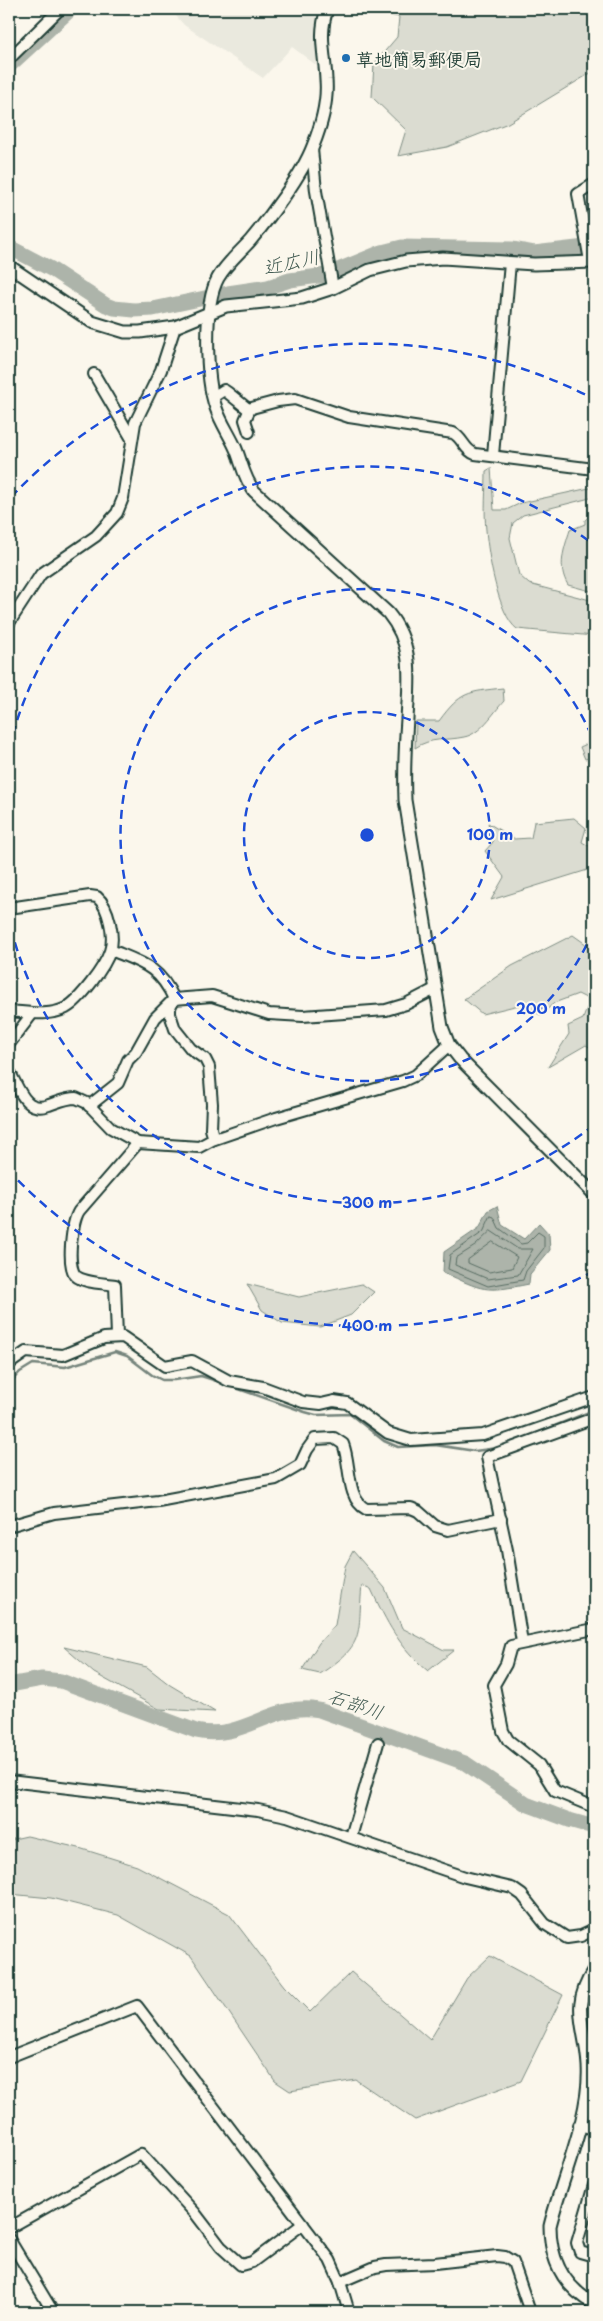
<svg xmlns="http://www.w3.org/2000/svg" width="603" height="2321" font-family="'Playpen Sans','Klee One',sans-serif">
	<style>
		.built { fill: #eae9de }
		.green { fill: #dbdcd1; stroke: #7d8c82 }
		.water { fill: #adb4aa; stroke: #74847b }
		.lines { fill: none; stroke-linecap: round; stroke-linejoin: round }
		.shore { stroke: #586d63; stroke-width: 1 }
		.stream { stroke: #74847b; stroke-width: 2.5 }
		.river { stroke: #adb4aa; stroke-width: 15 }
		.minor-casing { stroke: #1f3d34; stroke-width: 14 }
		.tertiary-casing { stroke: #1f3d34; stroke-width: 15 }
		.minor { stroke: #fbf7ec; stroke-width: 10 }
		.tertiary { stroke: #fbf7ec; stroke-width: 11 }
		.ring { fill: none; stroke: #1d4ed8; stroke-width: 2.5; stroke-dasharray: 9 6 }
		.poi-dot { fill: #1f6fb2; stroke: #fbf7ec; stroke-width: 2 }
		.labels { text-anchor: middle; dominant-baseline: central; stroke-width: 4; stroke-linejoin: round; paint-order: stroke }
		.poi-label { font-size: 18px; font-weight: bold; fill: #1f3d34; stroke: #fbf7ec; text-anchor: start }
		.water-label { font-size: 19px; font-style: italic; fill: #425b52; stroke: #fbf7ec }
		.centre { fill: #1d4ed8; stroke: #fbf7ec; stroke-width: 2.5 }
		.ring-label { font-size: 15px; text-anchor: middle; font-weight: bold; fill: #1d4ed8; stroke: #fbf7ec; stroke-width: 4; stroke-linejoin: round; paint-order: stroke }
	</style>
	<rect width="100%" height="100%" fill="#fbf7ec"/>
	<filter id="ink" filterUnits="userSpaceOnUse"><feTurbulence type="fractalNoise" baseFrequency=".02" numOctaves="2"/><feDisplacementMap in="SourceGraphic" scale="10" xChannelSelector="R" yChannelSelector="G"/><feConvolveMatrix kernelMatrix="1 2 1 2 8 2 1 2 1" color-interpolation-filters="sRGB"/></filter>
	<g filter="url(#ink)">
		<!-- built -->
		<polygon class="built" points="170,9 321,9 317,38 320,68 292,47 263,78 184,25"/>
		<!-- green -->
		<g class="green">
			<polygon points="369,9 594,9 594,71 508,123 447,147 398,156 406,130 372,97 374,64 397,37 399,17 368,11"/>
			<path d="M 491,468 L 494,510 L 506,510 L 521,503 L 594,487 L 594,497 L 523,515 L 513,523 L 510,538 L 519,575 L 529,584 L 594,601 L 594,636 L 517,629 C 498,615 488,554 486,530 C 484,510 486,490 486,471 Z"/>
			<path d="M 594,512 L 594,592 L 568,585 C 557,567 564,549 570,530 L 585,524 L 585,520 Z"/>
			<path d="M 503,688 L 504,701 C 493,713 481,734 464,737 C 446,741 431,737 415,748 L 416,721 L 439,721 C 461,691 468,692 503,688 Z"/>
			<polygon points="594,741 594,757 585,759 580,747"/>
			<polygon points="574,818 586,828 582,842 594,849 594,868 491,900 504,877 485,851 493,842 488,823 514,839 531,838 534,822"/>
			<polygon points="573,935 590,947 594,946 594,1050 586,1045 548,1067 569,1034 568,1026 583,1019 590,1000 578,994 554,1003 541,1015 519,1005 482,1014 464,999 512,966"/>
			<polygon points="247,1284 299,1297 362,1284 374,1292 351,1315 320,1327 282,1323 262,1310"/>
			<path d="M 353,1551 L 385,1588 L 402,1628 L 444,1650 L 454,1650 L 428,1671 C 399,1647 387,1623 371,1589 L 362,1585 C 357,1635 367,1643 320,1674 L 302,1670 L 319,1643 L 335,1625 L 345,1566 Z"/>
			<polygon points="64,1647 147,1667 170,1685 215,1712 159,1709 94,1673"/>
			<polygon points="27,1836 79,1848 137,1866 229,1914 284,1986 310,2012 351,1972 430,2040 467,1978 490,1956 563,1995 521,2081 415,2120 356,2080 290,2091 275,2081 191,1956 118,1915 51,1898 9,1894 9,1840"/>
		</g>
		<!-- water -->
		<path class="water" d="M 497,1206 L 502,1225 L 524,1239 L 539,1223 L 549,1234 L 550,1250 L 530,1274 L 529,1284 C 485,1293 483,1291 443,1272 L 444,1252 L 479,1228 L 488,1211 Z"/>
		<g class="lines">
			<!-- shore -->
			<g class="shore">
				<polygon points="491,1216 494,1217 499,1228 521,1244 527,1243 538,1232 544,1236 544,1248 526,1271 523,1280 488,1286 448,1269 450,1255 483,1232"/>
				<polygon points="491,1231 518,1249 533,1249 518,1275 488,1279 455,1265 456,1258 475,1246"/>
				<polygon points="493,1242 517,1257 512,1268 489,1272 468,1263 468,1260"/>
			</g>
			<!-- stream -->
			<g class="stream">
				<polyline points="9,1384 20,1372 33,1364 65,1367 115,1352 127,1356 152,1375 162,1380 174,1380 201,1376 223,1383"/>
				<polyline points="230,1386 305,1412 316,1415 350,1414 384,1441 398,1447 435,1445 475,1451 497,1448"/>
				<polyline points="510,1444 594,1410"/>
			</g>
			<!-- river -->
			<g class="river">
				<polyline points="9,66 71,9"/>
				<polyline points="9,247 51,269 106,305 114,308 134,310 153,309 228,293 268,287 290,280 326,275 382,252 402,247 512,249 534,253 594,246"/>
				<path d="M 9,1685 L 42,1679 L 61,1681 L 196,1731 C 243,1742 272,1701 319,1710 L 465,1763 L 526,1804 L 569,1820 L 594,1827"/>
			</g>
			<!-- minor casing -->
			<g class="minor-casing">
				<g id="minor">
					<polyline points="9,59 60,9"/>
					<polyline points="312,149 316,191 333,288"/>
					<polyline points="590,261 578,194 594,184"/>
					<polyline points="94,374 132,439"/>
					<path d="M 213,397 L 224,390 L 227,392 L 248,409 L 278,401 L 295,399 L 349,417 L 453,433 C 463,438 464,450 475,454 L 594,469"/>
					<polyline points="249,432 245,420 250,409"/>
					<polyline points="493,455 510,263"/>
					<polyline points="9,623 41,574 96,536 117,513 123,498 135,423 161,370 175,327"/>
					<path d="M 9,908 L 90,896 L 97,897 C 109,907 115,937 110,951 C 105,967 80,1000 66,1008 C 48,1017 27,1012 9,1011"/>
					<path d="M 111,950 C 142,963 159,966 174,999 L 170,1007 L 170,1014 L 175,1029 L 191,1049 L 205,1059 L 209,1067 L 212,1104 L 211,1129 L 214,1139"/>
					<polyline points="9,1044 32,1014"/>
					<path d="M 9,1071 C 19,1088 25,1114 49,1105 C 58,1102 66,1098 76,1098 L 87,1103 L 111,1128 L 138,1143 L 199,1147 L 212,1140 L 276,1118 L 403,1081 L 416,1075 L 449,1045"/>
					<polyline points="89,1106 118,1083 128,1060 136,1052 155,1018 174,999 212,996 269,1014 303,1016 386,1010 406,1004 435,989"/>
					<path d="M 117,1336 L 115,1285 C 104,1283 84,1283 76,1276 C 66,1266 72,1222 79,1211 L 138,1143"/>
					<polyline points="9,1364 26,1352 63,1355 104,1338 123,1337 165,1366 192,1361 229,1381 263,1387 303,1402 321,1404 334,1401 347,1403 388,1433 411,1440 483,1435 594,1397"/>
					<path d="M 9,1526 L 54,1513 L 158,1501 L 276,1479 L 300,1465 L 307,1450 L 315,1439 L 334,1438 L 343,1444 C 351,1463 346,1499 366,1509 L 411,1508 L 418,1511 L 435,1526 L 448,1530 L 501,1519"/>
					<polyline points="594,1629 511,1646 506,1664 494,1685 503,1731 508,1740 539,1765 555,1791 594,1807"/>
					<polyline points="522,1642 507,1550 487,1457 594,1418"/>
					<polyline points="9,1781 258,1810 287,1816 465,1877 512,1888 522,1895 545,1924 567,1938 581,1936 594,1930"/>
					<polyline points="351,1837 378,1743"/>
					<polyline points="9,2057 137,2006 330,2260 340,2282 349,2312"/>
					<polyline points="579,2125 594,2129"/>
					<polyline points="594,2185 577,2243 580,2252 594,2256"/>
					<polyline points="9,2228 141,2154 195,2213 221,2247 241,2265 252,2262 303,2224"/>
					<polyline points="9,2239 53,2312"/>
					<polyline points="340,2282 375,2267 386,2265 435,2263 497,2256 505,2257 513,2262 530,2312"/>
				</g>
			</g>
			<!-- tertiary casing -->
			<g class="tertiary-casing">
				<g id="tertiary">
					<path d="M 327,9 C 318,36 325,53 326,80 C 328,102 321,126 313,146 C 302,175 270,217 250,241 C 239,253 226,264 218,278 C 203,305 206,380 216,408 C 221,423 230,435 236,449 C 242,464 244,478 254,491 L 388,613 C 415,646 409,680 407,719 C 405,747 404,773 405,800 L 442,1027 L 449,1045 L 460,1059 L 594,1194"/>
					<polyline points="9,266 92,322 125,332 140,332 175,327 226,306 302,298 333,288 370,270 406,261 443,258 534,264 594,262"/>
					<path d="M 594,1970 C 569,2008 586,2026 588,2066 C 591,2115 562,2177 550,2226 C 550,2261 564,2287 594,2304"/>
				</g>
			</g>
			<!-- minor -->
			<use href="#minor" class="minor"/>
			<!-- tertiary -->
			<use href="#tertiary" class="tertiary"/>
		</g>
	</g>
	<!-- distance rings -->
	<g class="ring">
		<circle cx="367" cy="835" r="123"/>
		<path d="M593 931A246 246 0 1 1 593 739"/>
		<path d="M594 1125A368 368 0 0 1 9 921M9 749A368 368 0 0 1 594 545"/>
		<path d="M594 1271A491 491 0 0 1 11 1173M11 497A491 491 0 0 1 594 399"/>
	</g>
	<!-- markers -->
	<circle class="poi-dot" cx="346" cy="58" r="5"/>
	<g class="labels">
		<!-- poi labels -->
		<g class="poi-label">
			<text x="356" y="58">草地簡易郵便局</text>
		</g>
		<!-- water labels -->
		<g class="water-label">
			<text transform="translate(291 261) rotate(-12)">近広川</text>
			<text transform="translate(356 1703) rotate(19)">石部川</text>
		</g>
	</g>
	<circle cx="367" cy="835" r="8" class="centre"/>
	<g class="ring-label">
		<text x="490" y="840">100 m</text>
		<text x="541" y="1014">200 m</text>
		<text x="367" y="1208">300 m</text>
		<text x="367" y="1331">400 m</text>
	</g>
	<!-- margin -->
	<rect width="603" height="2321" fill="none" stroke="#fbf7ec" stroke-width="30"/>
	<rect x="15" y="15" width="573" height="2291" fill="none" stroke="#1f3d34" stroke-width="2" filter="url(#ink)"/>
</svg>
